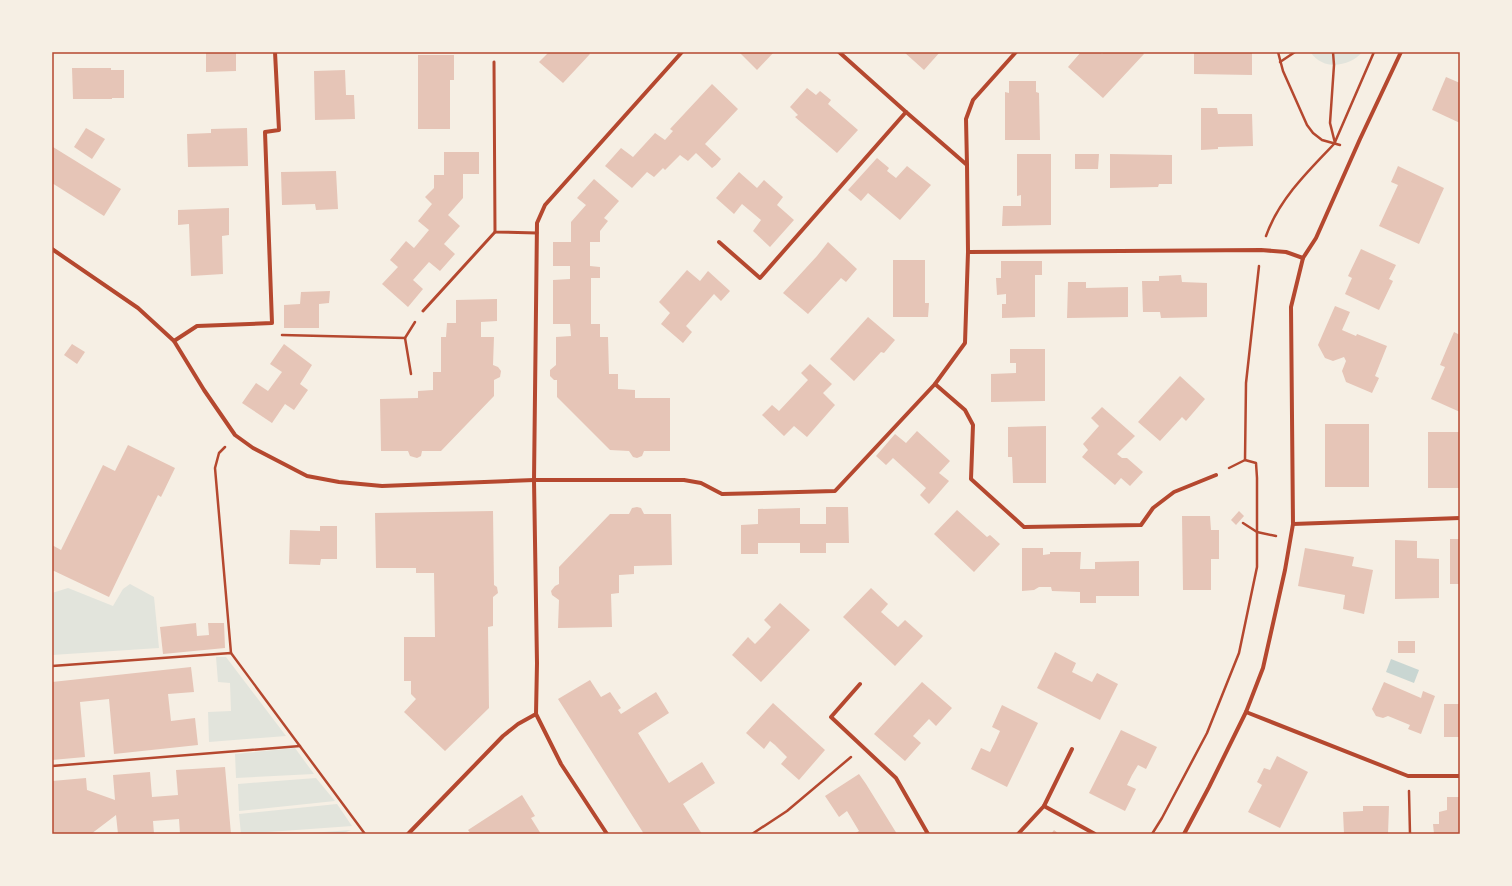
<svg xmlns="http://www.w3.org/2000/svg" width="1512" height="886" font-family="Commissioner,sans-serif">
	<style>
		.green { fill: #e2e4dc }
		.water { fill: #c9d6d2 }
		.building { fill: #e6c5b7 }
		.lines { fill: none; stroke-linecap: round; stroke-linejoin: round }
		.path { stroke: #b5482f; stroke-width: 2.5 }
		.service { stroke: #b5482f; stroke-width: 3 }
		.minor { stroke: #b5482f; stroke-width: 4 }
		.neatline { fill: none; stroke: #b5482f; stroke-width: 1.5 }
	</style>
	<rect width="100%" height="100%" fill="#f6efe4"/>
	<!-- green -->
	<g class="green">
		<path d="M 1310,52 L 1362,52 C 1353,64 1330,70 1317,59 C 1315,58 1312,54 1310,52 Z"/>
		<polygon points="130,584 154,597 159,648 52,655 52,593 68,588 113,606 123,589"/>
		<polygon points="216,657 226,657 286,736 209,742 208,712 231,711 230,683 218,682"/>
		<polygon points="295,748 314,774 236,778 235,754"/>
		<polygon points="316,778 335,801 239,811 238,784"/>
		<polygon points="337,804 352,826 241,834 239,814"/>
		<polygon points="351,830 341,834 297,834"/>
	</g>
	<!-- water -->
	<polygon class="water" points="1391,659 1419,670 1414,683 1386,672"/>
	<!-- building -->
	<g class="building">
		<polygon points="206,52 236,52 236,71 206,72"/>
		<polygon points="549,52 588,52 590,54 563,83 539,62"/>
		<polygon points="739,52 774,52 757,70"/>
		<polygon points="904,52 940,52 924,70"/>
		<polygon points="1081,52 1100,52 1102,54 1104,52 1142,52 1144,54 1103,98 1068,67"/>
		<polygon points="1194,52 1252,52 1252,75 1194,74"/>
		<polygon points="418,55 454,55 454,80 450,80 450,129 418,129"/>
		<polygon points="72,68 111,68 111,70 124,70 124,98 112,98 112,99 73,99"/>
		<polygon points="345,70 346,95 354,95 355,119 315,120 314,71"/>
		<polygon points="1446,77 1460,83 1460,123 1432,110"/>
		<polygon points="1009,81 1036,81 1036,92 1039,93 1040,140 1005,140 1005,92 1009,93"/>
		<polygon points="712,84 738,109 705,144 721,159 716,165 712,168 696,153 688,161 680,155 665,170 663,168 654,177 647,172 632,188 605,166 621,148 633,157 655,133 665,140 673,131 670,129"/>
		<polygon points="807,88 816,95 820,91 831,100 828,104 858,130 837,153 795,117 798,115 790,107"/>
		<polygon points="1201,108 1217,108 1218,114 1252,114 1253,146 1218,147 1218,149 1201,150"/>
		<polygon points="86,128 105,139 92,159 74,147"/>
		<polygon points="247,128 248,166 188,167 187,134 211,133 211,129"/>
		<polygon points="53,147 121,189 104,216 52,183"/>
		<polygon points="444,152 479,152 479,174 463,174 463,198 448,215 460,226 444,244 455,254 440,271 429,262 413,280 423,289 408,307 382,284 398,267 390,260 406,241 414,248 429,230 418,221 432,204 425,197 434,188 434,175 444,175"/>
		<polygon points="1017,154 1051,154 1051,225 1002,226 1003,206 1021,206 1021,195 1017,196"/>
		<polygon points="1075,154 1099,154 1098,169 1075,169"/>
		<polygon points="1110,154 1172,155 1172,184 1159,184 1158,187 1110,188"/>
		<polygon points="877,158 889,168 887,171 896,178 907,166 931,185 900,220 868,193 861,201 848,190"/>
		<polygon points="1398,166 1444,188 1419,244 1379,226 1398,185 1391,182"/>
		<polygon points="336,171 338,209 316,210 315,204 282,205 281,172"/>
		<polygon points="739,172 757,188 764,180 783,197 777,205 794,220 770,247 753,231 761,220 742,204 734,214 716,198"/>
		<polygon points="594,179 619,201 604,218 608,221 600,231 600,242 590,242 590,266 600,267 600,278 591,278 591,324 600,324 600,337 608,337 609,374 618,374 618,389 635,390 635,398 670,398 670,451 644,451 642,456 637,458 633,457 629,451 610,450 557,397 557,380 554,380 550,376 550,370 556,365 556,337 571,336 570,324 553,324 553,280 570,279 570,266 553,266 553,242 571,242 571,222 586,205 577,198"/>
		<polygon points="229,208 229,235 222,236 223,274 191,276 189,224 178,225 178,210"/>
		<polygon points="828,242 857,269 846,282 841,278 808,314 783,293 817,256"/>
		<polygon points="1361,249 1396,265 1389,279 1393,281 1379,310 1345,294 1352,278 1348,276"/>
		<polygon points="893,260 925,260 925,303 929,303 928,317 893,317"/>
		<polygon points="1001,261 1042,261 1042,275 1035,275 1035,317 1002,318 1002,304 1006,304 1006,294 997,295 996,278 1001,278"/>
		<polygon points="687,270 700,281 708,271 730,291 721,301 714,294 686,326 692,332 683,343 661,324 670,313 659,302"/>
		<polygon points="1181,275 1182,282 1207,283 1207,317 1161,318 1160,312 1143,312 1142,281 1159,281 1159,276"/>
		<polygon points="1068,282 1086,282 1086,288 1128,287 1128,317 1067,318"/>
		<polygon points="330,291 329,303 319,304 319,328 284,328 284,305 300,304 301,292"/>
		<polygon points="497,299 497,321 481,322 481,337 494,337 493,365 498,367 501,371 500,377 494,380 494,396 441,451 422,451 421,456 417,458 410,456 408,451 381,451 380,399 418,398 418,391 433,390 433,372 441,372 441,337 446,337 447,323 456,323 456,300"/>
		<polygon points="1335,306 1350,312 1342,330 1356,336 1357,334 1387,346 1375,376 1379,378 1372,393 1346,382 1342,371 1346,361 1344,357 1333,361 1325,358 1318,345"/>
		<polygon points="868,317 895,340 884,353 881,352 854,381 830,359"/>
		<polygon points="1454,332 1460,335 1460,412 1431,399 1445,367 1440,365"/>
		<polygon points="72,344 85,352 77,364 64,355"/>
		<polygon points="284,344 312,365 300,384 308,390 294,410 285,404 272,423 242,403 256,383 268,391 282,372 270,364"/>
		<polygon points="1010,349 1045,349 1045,401 991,402 991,374 1016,373 1016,363 1010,363"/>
		<polygon points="810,364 832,384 823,393 835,405 807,437 794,426 784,436 762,415 772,405 779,411 808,380 801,373"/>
		<polygon points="1180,376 1205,399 1186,421 1182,417 1160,441 1138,422"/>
		<polygon points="1102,407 1135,436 1117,454 1122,458 1127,458 1143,472 1130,486 1121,478 1115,485 1082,457 1088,450 1083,444 1099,426 1091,418"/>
		<rect x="1325" y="424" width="44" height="63"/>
		<polygon points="1046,426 1046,483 1013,483 1012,457 1008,457 1008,427"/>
		<polygon points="917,431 950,461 939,473 949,481 929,504 920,495 926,488 893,458 886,465 876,456 895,434 906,443"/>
		<rect x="1428" y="432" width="32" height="56"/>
		<polygon points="128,445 175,468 161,497 158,495 109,597 52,570 52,545 61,550 103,465 115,471"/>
		<polygon points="637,507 641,508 644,514 671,514 672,565 634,566 634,574 619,575 619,593 611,594 612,627 558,628 559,600 552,595 551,591 555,586 559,584 559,567 610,514 629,514 632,508"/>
		<polygon points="826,507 848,507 849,543 826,543 826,553 800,553 800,543 758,543 758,554 741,554 741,525 758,524 758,509 800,508 800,524 826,524"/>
		<polygon points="957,510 987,537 990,535 1000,544 974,572 934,534"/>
		<polygon points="493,511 494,585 497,587 498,593 493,597 493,626 488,627 489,708 445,751 404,712 416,699 411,694 411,681 404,681 404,637 435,637 434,573 416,573 416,568 376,568 375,513"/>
		<polygon points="1239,511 1244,516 1236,525 1231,520"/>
		<polygon points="1182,516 1210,516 1211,530 1219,530 1219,559 1211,559 1211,590 1183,590"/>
		<polygon points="320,526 337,526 337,559 321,559 320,565 289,564 290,530 320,531"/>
		<rect x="1450" y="539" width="10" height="45"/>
		<polygon points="1395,540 1417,541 1417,558 1439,559 1439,598 1395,599"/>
		<polygon points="1022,548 1043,548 1043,555 1050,554 1050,552 1081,552 1080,569 1095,569 1095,562 1139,561 1139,596 1096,596 1096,603 1080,603 1080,592 1052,591 1051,587 1039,587 1034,590 1022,591"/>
		<polygon points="1305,548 1354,557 1352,566 1373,570 1364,614 1343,609 1345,595 1298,586"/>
		<polygon points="871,588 888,604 881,612 898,627 905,620 923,636 895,666 843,617"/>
		<polygon points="780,603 810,630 761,682 732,655 748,637 755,644 763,636 771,627 764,620"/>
		<polygon points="196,623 197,636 209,635 208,623 224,623 225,648 163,654 160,627"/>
		<rect x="1398" y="641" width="17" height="12"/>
		<polygon points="1055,652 1076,663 1072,672 1092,682 1097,673 1118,684 1100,720 1037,688"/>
		<polygon points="191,667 194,692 168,694 171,721 195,718 198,745 114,754 109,699 80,702 85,757 52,760 52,682"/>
		<polygon points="590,680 601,697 610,692 621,708 618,710 621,714 656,692 669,713 638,733 669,783 702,762 715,783 683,804 702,834 644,834 558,699"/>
		<polygon points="922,682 952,708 936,726 929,719 913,736 921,743 905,761 874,734"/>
		<polygon points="1384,682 1421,698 1423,691 1435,696 1421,734 1408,729 1410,725 1388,716 1383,718 1376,716 1372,709"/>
		<polygon points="773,703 825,750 799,780 781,764 787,757 775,745 770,741 764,749 746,733"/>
		<rect x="1444" y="704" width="16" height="33"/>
		<polygon points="1002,705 1038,723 1007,787 971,769 981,748 990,752 995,742 1000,731 992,727"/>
		<polygon points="1121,730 1157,747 1146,769 1138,765 1132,775 1127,785 1136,789 1125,811 1089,793"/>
		<polygon points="1277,756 1308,772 1280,828 1248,812 1262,785 1257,782 1264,768 1270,770"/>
		<polygon points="225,767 231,834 180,834 179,819 153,821 154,834 118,834 116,815 91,834 52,834 52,781 86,778 87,790 115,800 113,775 150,772 152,797 178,795 176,770"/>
		<polygon points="859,774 866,784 897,834 854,834 859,831 847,811 839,817 825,796"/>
		<polygon points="522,795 535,816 531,818 541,834 471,834 468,830"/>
		<polygon points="1447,797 1460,797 1460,834 1434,834 1433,824 1439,824 1439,812 1447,810"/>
		<polygon points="1363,806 1389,806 1388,834 1344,834 1343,812 1363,811"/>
		<polygon points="1054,830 1059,834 1051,834"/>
	</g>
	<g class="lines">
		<!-- path -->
		<g class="path">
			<polyline points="1278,52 1283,71 1307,125 1313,133 1322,140 1340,145"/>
			<polyline points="1280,62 1295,52"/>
			<polyline points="1335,142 1374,52"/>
			<path d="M 1266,236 C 1279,199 1309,170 1335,143 L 1330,123 L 1334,65 L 1333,52"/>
			<polyline points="282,335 405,338 415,322"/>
			<polyline points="405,338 411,374"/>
			<polyline points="225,447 219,453 215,468 231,653"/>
			<polyline points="1245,460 1246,383 1259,266"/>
			<polyline points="1243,523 1257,532 1276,536"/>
			<polyline points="52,666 231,653 365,834"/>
			<polyline points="52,766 300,746"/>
			<polyline points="1409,791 1410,834"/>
			<polyline points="752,834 787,811 851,757"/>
			<polyline points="1152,834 1162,818 1207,733 1239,653 1257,567 1257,478 1256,463 1245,460 1229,468"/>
		</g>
		<!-- service -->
		<g class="service">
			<polyline points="494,62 495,232 537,233"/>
			<polyline points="423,311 495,232"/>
		</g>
		<!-- minor -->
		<g class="minor">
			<polyline points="967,165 966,119 973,100 1016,52"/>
			<polyline points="719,242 760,278 906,112"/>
			<polyline points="52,249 138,308 174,341 204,390 235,435 253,448 307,476 339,482 382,486 534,480 684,480 701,483 722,494 835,491 935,384 965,343 968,252 967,165 906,112 839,52"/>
			<polyline points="968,252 1261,250 1286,252 1303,258"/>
			<polyline points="174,341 197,326 272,323 265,132 279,130 275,52"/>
			<polyline points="935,384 965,410 973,425 971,479 1024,527 1141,525 1153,508 1174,492 1216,475"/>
			<polyline points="1293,524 1460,518"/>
			<polyline points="860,684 831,717 896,778 928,834"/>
			<polyline points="1246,712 1408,776 1460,776"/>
			<polyline points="1044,806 1095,834"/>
			<polyline points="408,834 503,736 518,724 536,714"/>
			<polyline points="607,834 561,764 536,714 537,663 534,480 537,223 545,205 682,52"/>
			<polyline points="1018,834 1044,806 1072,749"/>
			<polyline points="1184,834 1209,787 1246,712 1263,668 1285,570 1293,524 1291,307 1303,258 1316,238 1360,139 1401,52"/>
		</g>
	</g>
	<!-- border -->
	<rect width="1512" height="886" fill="none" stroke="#f6efe4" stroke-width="106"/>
	<rect x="53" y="53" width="1406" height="780" class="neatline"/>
</svg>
